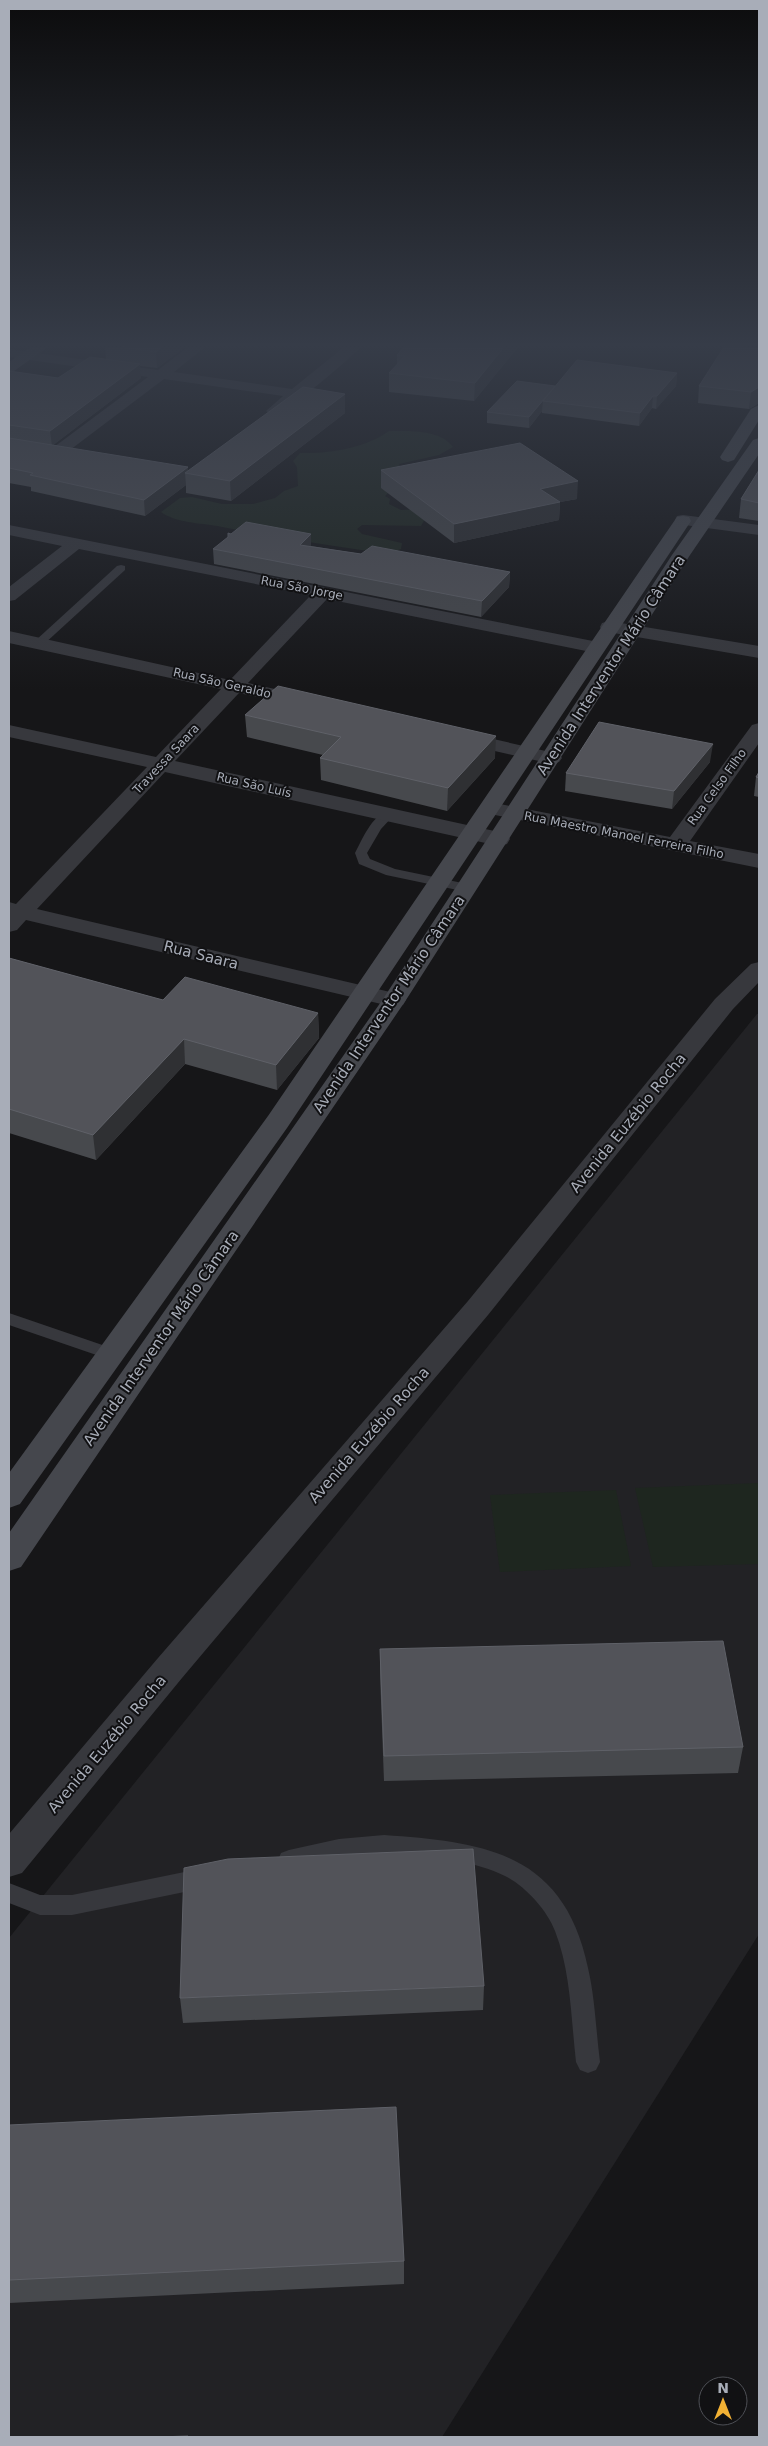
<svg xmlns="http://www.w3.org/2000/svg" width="768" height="2446" font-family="'DejaVu Sans',sans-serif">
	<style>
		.built { fill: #222225 }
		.green { fill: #1e261f }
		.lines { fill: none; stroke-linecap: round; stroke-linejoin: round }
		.service { fill: #37383d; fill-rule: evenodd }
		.minor { fill: #37383d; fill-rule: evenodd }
		.secondary { fill: #45474d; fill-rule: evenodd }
		.primary { fill: #53555c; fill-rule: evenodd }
		.wall { fill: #47494d }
		.shaded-wall { fill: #2f3033 }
		.building { fill: #525359; stroke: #5f6168 }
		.labels { text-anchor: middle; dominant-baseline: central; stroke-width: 4; stroke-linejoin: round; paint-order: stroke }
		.far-street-label { font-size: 12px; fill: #a8adb8; stroke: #111113 }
		.street-label { font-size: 15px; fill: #a8adb8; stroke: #111113 }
	</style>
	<rect width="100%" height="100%" fill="#161618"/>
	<!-- built -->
	<polygon class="built" points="757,1014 759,1014 759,1934 442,2437 9,2437 9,1938"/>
	<!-- green -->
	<g class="green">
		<path d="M 389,431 C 409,431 440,429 453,447 L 439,455 L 399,464 L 400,467 L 388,493 L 385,496 L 390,499 L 389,504 L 401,510 L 419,509 L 426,517 L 421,526 L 362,525 L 357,529 L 362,534 L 402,543 L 401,549 L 388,554 C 331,546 274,537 217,526 C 200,523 176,523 161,512 L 180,498 L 192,497 L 222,504 L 253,504 L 275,498 L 284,491 L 298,486 L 297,467 L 293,461 L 300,453 C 328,454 366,448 389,431 Z"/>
		<polygon points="759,1483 759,1564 653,1567 635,1488"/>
		<polygon points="616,1490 631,1566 500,1572 490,1495"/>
	</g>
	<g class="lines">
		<!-- service -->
		<g class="service">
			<polygon points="121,565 125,566 125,570 43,645 35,645 35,641 117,566"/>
			<path d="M 388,811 L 394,815 L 381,829 L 367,853 L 370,859 L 395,869 L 472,885 L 474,888 L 472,891 L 467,892 L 386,875 L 359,864 L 355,853 C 362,840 372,815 388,811 Z"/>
			<polygon points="9,1313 117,1350 120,1354 117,1358 111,1360 9,1325"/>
			<path d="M 384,1835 C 486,1842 564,1853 588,1968 C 595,1998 596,2031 600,2062 L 596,2070 L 588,2073 L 580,2070 L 576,2062 C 571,2019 571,1972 555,1931 C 547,1910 525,1886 505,1876 C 474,1860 417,1853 382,1855 C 350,1856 320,1863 289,1870 L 281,1867 L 278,1860 L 281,1853 L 289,1850 L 339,1839 Z"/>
			<polygon points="204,1868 212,1871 215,1878 212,1885 204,1888 72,1915 40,1915 9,1903 9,1883 40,1895 72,1895"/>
		</g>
		<!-- minor -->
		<g class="minor">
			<path d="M 188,347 L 205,347 L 174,372 L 292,389 L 344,347 L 360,347 C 351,359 285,413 274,416 L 266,411 L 283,396 L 164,379 L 62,456 L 56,458 L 48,453 L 50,450 L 148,377 L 9,357 L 9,349 L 158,370 Z"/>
			<polygon points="683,515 759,525 759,535 677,524 675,520 677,516"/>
			<polygon points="9,525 603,643 605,647 603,651 596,653 327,599 248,683 314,698 317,702 314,706 307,708 239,693 175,761 499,832 507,834 510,839 507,844 499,846 165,772 37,909 403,995 406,1000 403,1005 394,1007 26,920 17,930 9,932 9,902 16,904 147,767 9,737 9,725 156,757 221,689 9,643 9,631 230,680 311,595 79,549 15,600 9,601 9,587 62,546 9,535"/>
			<polygon points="609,621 759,646 759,658 602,631 600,627 602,623"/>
			<polygon points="759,723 759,743 690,841 759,854 759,868 490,814 483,812 479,808 483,804 490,802 670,837 752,725"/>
			<polygon points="458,731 559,754 562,758 559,762 552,764 451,741 448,737 451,733"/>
			<polygon points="759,962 759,982 733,1009 488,1315 182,1678 22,1873 9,1877 9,1834 158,1658 468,1301 715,999 751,964"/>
		</g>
		<!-- secondary -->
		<g class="secondary">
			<polygon points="31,347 48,347 14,371 9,372 9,362"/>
			<polygon points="759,405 759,420 734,460 728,462 722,460 720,457 751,409"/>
			<polygon points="759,438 759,454 690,555 406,1000 21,1567 9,1571 9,1533 383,999 672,555 753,440"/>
			<polygon points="683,516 689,517 691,521 287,1128 20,1504 9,1508 9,1473 268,1116 637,575 677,517"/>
		</g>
		<!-- primary -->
		<polygon class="primary" points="746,347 759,347 759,352 748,350"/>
	</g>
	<!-- wall -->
	<g class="wall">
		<polygon points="105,347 185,347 157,368 140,366 141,378 53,445 188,471 345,394 345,413 231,501 186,493 186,485 145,516 31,491 31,487 9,483 9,371 58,378 106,359"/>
		<polygon points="404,347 518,347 474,401 389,392 389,373 397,365 397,355"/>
		<polygon points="759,349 759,403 749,409 698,403 699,386"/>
		<polygon points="677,373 676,386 656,409 652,408 639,426 542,413 542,411 529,428 487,423 487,412 555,386"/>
		<polygon points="381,470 577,499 560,502 559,520 454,543 381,488"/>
		<polygon points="759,470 759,521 739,518 741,499"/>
		<polygon points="311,546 361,554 510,572 509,587 481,617 214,564 213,549"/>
		<polygon points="245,715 495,758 447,811 321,780 320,758 323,755 247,737"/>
		<polygon points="710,762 672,809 565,791 566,773"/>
		<polygon points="759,772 759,797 754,796 756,777"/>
		<polygon points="9,958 163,1000 318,1013 319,1038 277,1090 185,1064 96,1160 9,1133"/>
		<polygon points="380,1649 743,1747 738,1773 384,1781 380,1675"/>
		<polygon points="484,1986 483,2010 183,2023 180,1998"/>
		<polygon points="9,2125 404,2261 404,2284 9,2303"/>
	</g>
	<!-- shaded-wall -->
	<g class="shaded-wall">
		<polygon points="162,347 185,347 157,368 156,352"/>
		<polygon points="504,347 518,347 474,401 475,383"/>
		<polygon points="140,364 141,378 52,446 50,431"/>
		<polygon points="677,373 676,386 656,409 657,396"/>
		<polygon points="759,387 759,403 749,409 751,392"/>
		<polygon points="345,394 345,413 231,501 230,481"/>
		<polygon points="653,396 652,408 639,426 640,413"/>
		<polygon points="543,401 542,411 529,428 529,417"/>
		<polygon points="188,467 188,473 185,473 186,485 145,516 144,500"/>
		<polygon points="578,481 577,499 560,502 559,520 454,543 454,524 540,489"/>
		<polygon points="311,534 311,549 300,545"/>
		<polygon points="510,572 509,587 481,617 482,601"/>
		<polygon points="496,736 495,758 447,811 448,788"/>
		<polygon points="713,744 710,762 672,809 674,791"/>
		<polygon points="318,1013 319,1038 277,1090 276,1065"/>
		<polygon points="184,1039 185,1064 96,1160 93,1135"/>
	</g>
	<!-- building -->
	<g class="building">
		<polygon points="122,347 162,347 156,352"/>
		<polygon points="404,347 504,347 475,383 389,373 405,356 397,355"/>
		<polygon points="724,347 744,347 759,349 759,387 751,392 699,386"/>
		<polygon points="90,357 140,364 50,431 9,425 9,371 58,378"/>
		<polygon points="577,360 677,373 657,396 653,396 640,413 543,401"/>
		<polygon points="517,381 555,386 529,417 487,412"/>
		<polygon points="303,387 345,394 230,481 185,473"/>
		<polygon points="9,438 188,467 144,500 30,475 33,473 9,468"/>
		<polygon points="520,443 578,481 540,489 560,502 454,524 381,470"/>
		<polygon points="759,470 759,503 741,499"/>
		<polygon points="246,522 311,534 300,545 361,554 372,546 510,572 482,601 213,549 228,537 228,533 231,534"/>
		<polygon points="278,686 496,736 448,788 320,758 341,737 245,715"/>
		<polygon points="599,722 713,744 674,791 566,773"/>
		<polygon points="759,772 759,778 756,777"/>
		<polygon points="9,958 163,1000 185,977 318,1013 276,1065 184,1039 93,1135 9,1109"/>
		<polygon points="723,1641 743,1747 384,1756 380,1649"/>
		<polygon points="473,1849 484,1986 180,1998 184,1868 228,1859"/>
		<polygon points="396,2107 404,2261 9,2280 9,2125"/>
		<polygon points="188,2436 187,2437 157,2437"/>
	</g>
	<!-- sky -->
	<linearGradient id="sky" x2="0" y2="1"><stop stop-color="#0c0c0d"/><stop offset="0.5" stop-color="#363c48"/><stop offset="1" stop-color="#363c48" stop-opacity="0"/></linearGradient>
	<rect width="768" height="690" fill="url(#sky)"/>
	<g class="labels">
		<!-- far-street labels -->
		<g class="far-street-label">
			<text transform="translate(302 588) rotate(11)">Rua São Jorge</text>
			<text transform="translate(222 683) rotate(13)">Rua São Geraldo</text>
			<text transform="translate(166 759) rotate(-47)">Travessa Saara</text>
			<text transform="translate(254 785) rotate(13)">Rua São Luís</text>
			<text transform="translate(717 787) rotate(-54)">Rua Celso Filho</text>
			<text transform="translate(624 835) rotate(11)">Rua Maestro Manoel Ferreira Filho</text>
		</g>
		<!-- street labels -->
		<g class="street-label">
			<text transform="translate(611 665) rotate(-57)">Avenida Interventor Mário Câmara</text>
			<text transform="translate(201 955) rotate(14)">Rua Saara</text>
			<text transform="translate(389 1004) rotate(-56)">Avenida Interventor Mário Câmara</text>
			<text transform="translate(628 1123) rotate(-51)">Avenida Euzébio Rocha</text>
			<text transform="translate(161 1338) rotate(-55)">Avenida Interventor Mário Câmara</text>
			<text transform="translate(369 1435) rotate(-49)">Avenida Euzébio Rocha</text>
			<text transform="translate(107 1744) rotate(-50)">Avenida Euzébio Rocha</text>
		</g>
	</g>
	<!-- border -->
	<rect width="768" height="2446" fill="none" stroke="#a8adb8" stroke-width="20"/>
	<!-- north arrow -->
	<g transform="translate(723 2401)"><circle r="24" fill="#111113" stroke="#4d4f55"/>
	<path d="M0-4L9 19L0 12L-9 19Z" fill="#f2b134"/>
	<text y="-8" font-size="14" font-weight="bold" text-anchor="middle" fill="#a8adb8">N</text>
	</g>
</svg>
